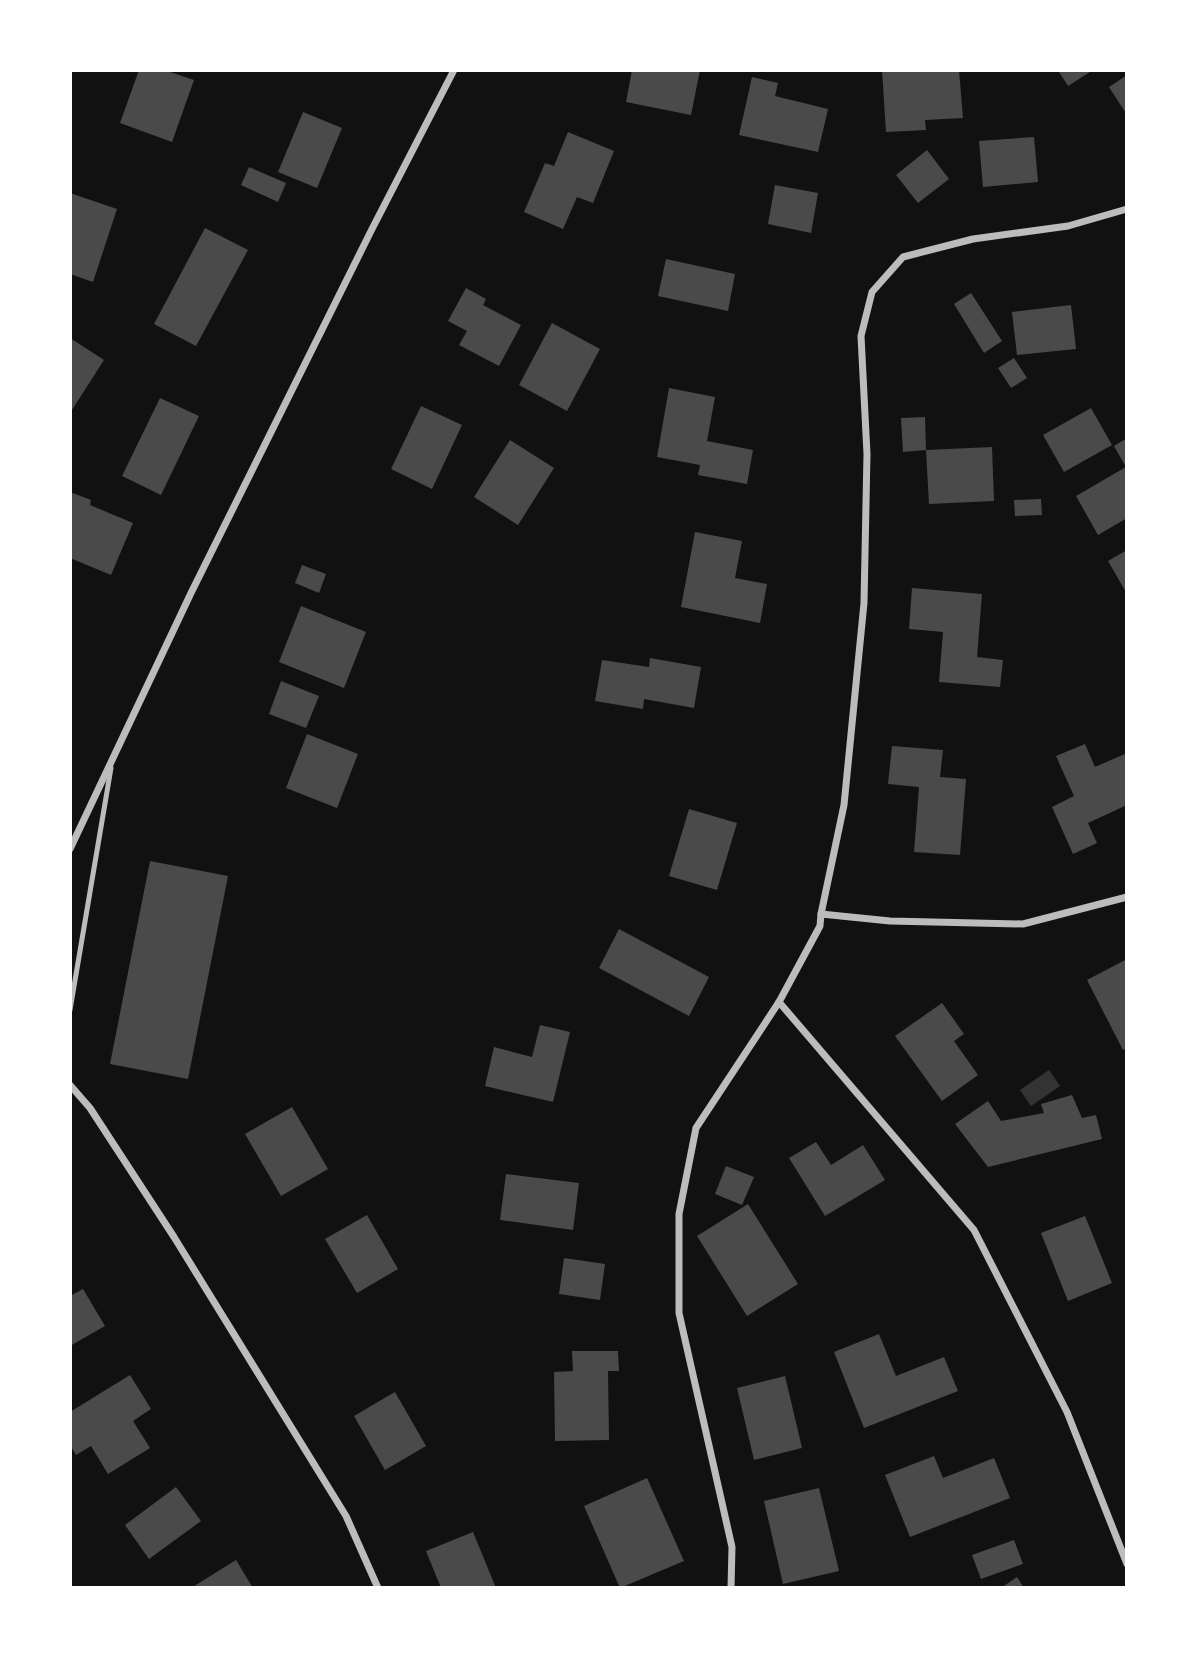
<svg xmlns="http://www.w3.org/2000/svg" width="1197" height="1658" font-family="'Public Sans',sans-serif">
	<style>
		.water { fill: #333 }
		.building { fill: #4a4a4a }
		.lines { fill: none; stroke-linecap: round; stroke-linejoin: round }
		.service { stroke: #bcbcbc; stroke-width: 5 }
		.minor { stroke: #bcbcbc; stroke-width: 7 }
	</style>
	<rect width="100%" height="100%" fill="#111"/>
	<!-- water -->
	<polygon class="water" points="1049,1070 1060,1086 1031,1106 1020,1090"/>
	<!-- building -->
	<g class="building">
		<polygon points="139,70 164,70 194,80 172,142 120,123"/>
		<polygon points="632,70 700,70 691,115 626,102"/>
		<polygon points="882,70 959,70 963,118 925,120 926,130 886,132"/>
		<polygon points="1063,70 1093,70 1068,86 1059,72"/>
		<polygon points="1127,75 1127,115 1109,87"/>
		<polygon points="752,77 778,83 775,96 828,109 818,152 739,135"/>
		<polygon points="303,112 342,128 317,188 278,172"/>
		<polygon points="568,132 614,151 593,203 577,197 563,229 524,212 545,163 554,166"/>
		<polygon points="1034,137 1038,182 983,187 979,141"/>
		<polygon points="927,150 949,179 918,203 896,175"/>
		<polygon points="249,167 286,183 278,202 241,185"/>
		<polygon points="775,185 818,193 811,233 768,224"/>
		<polygon points="70,193 117,209 93,282 70,274"/>
		<polygon points="205,228 248,250 196,346 154,324"/>
		<polygon points="666,259 735,274 728,311 658,296"/>
		<polygon points="466,288 486,299 483,305 521,325 499,366 459,345 467,331 448,321"/>
		<polygon points="971,293 1002,341 984,353 954,304"/>
		<polygon points="1071,305 1076,349 1017,355 1012,312"/>
		<polygon points="552,323 600,349 567,411 519,385"/>
		<polygon points="70,338 104,360 70,413"/>
		<polygon points="1014,358 1027,378 1011,388 998,368"/>
		<polygon points="669,388 715,397 707,441 753,450 747,484 698,475 700,465 657,457"/>
		<polygon points="160,398 199,416 161,495 122,476"/>
		<polygon points="421,406 462,425 432,489 391,469"/>
		<polygon points="1091,408 1112,445 1064,472 1043,435"/>
		<polygon points="925,417 926,450 903,452 901,418"/>
		<polygon points="1127,438 1127,518 1098,535 1076,496 1126,467 1114,446"/>
		<polygon points="510,440 554,468 518,525 474,497"/>
		<polygon points="992,447 994,501 929,504 926,450"/>
		<polygon points="70,492 91,500 90,505 133,523 111,575 70,558"/>
		<polygon points="1041,499 1042,515 1015,516 1014,500"/>
		<polygon points="695,532 742,541 735,578 767,584 760,623 681,607"/>
		<polygon points="1127,550 1127,594 1108,561"/>
		<polygon points="302,565 326,574 319,593 295,583"/>
		<polygon points="912,588 982,594 977,657 1003,660 1000,687 939,682 943,632 909,629"/>
		<polygon points="301,606 366,632 344,688 279,662"/>
		<polygon points="650,658 701,667 694,708 644,699 643,709 595,701 602,660 649,667"/>
		<polygon points="281,681 319,696 306,728 269,714"/>
		<polygon points="307,734 358,754 337,808 286,788"/>
		<polygon points="1085,744 1095,767 1127,753 1127,805 1088,823 1097,843 1073,854 1052,807 1074,796 1056,756"/>
		<polygon points="892,746 943,750 940,777 966,779 960,855 914,852 919,787 888,784"/>
		<polygon points="689,809 737,823 717,890 669,876"/>
		<polygon points="150,861 228,876 188,1079 110,1064"/>
		<polygon points="619,929 709,977 689,1016 599,968"/>
		<polygon points="1127,959 1127,1048 1123,1050 1087,980"/>
		<polygon points="942,1003 964,1034 954,1041 978,1075 942,1101 895,1036"/>
		<polygon points="540,1025 570,1032 553,1102 485,1086 494,1047 532,1057"/>
		<polygon points="1072,1095 1082,1118 1096,1115 1102,1139 988,1167 955,1124 988,1101 1001,1121 1044,1113 1041,1104"/>
		<polygon points="292,1107 328,1169 281,1196 245,1134"/>
		<polygon points="816,1142 831,1165 863,1145 885,1180 825,1216 789,1158"/>
		<polygon points="726,1166 754,1177 742,1205 715,1194"/>
		<polygon points="506,1174 579,1183 573,1230 500,1220"/>
		<polygon points="748,1204 798,1284 747,1316 697,1236"/>
		<polygon points="367,1215 398,1269 357,1293 325,1239"/>
		<polygon points="1085,1216 1112,1283 1068,1301 1041,1233"/>
		<polygon points="564,1258 605,1264 600,1300 559,1294"/>
		<polygon points="83,1289 105,1326 70,1346 70,1296"/>
		<polygon points="879,1334 896,1376 944,1357 958,1391 864,1428 834,1352"/>
		<polygon points="572,1351 618,1351 619,1371 608,1371 609,1440 555,1441 554,1372 573,1371"/>
		<polygon points="130,1375 151,1409 133,1421 150,1448 108,1474 91,1446 76,1455 70,1445 70,1412"/>
		<polygon points="785,1376 802,1448 754,1460 737,1388"/>
		<polygon points="395,1392 426,1446 385,1470 354,1416"/>
		<polygon points="934,1456 943,1478 994,1458 1010,1498 910,1537 885,1475"/>
		<polygon points="647,1478 684,1561 620,1588 584,1506"/>
		<polygon points="176,1487 201,1521 149,1559 125,1525"/>
		<polygon points="819,1488 839,1571 783,1584 764,1501"/>
		<polygon points="473,1532 496,1588 441,1588 426,1551"/>
		<polygon points="1014,1540 1023,1564 981,1579 972,1555"/>
		<polygon points="236,1560 253,1588 191,1588"/>
		<polygon points="1017,1577 1024,1588 1001,1588"/>
	</g>
	<g class="lines">
		<!-- service -->
		<polyline class="service" points="70,1010 111,768"/>
		<!-- minor -->
		<g class="minor">
			<polyline points="70,849 191,593 372,229 454,70"/>
			<polyline points="821,914 890,921 1023,924 1127,897"/>
			<polyline points="779,1002 974,1230 1067,1412 1127,1564"/>
			<polyline points="70,1085 90,1108 174,1237 346,1516 378,1588"/>
			<polyline points="731,1588 732,1547 679,1313 679,1214 696,1128 779,1002 820,926 821,914 844,805 864,603 867,454 861,336 872,292 903,257 973,239 1068,226 1127,209"/>
		</g>
	</g>
	<!-- border -->
	<rect width="1197" height="1658" fill="none" stroke="#ffffff" stroke-width="144"/>
</svg>
